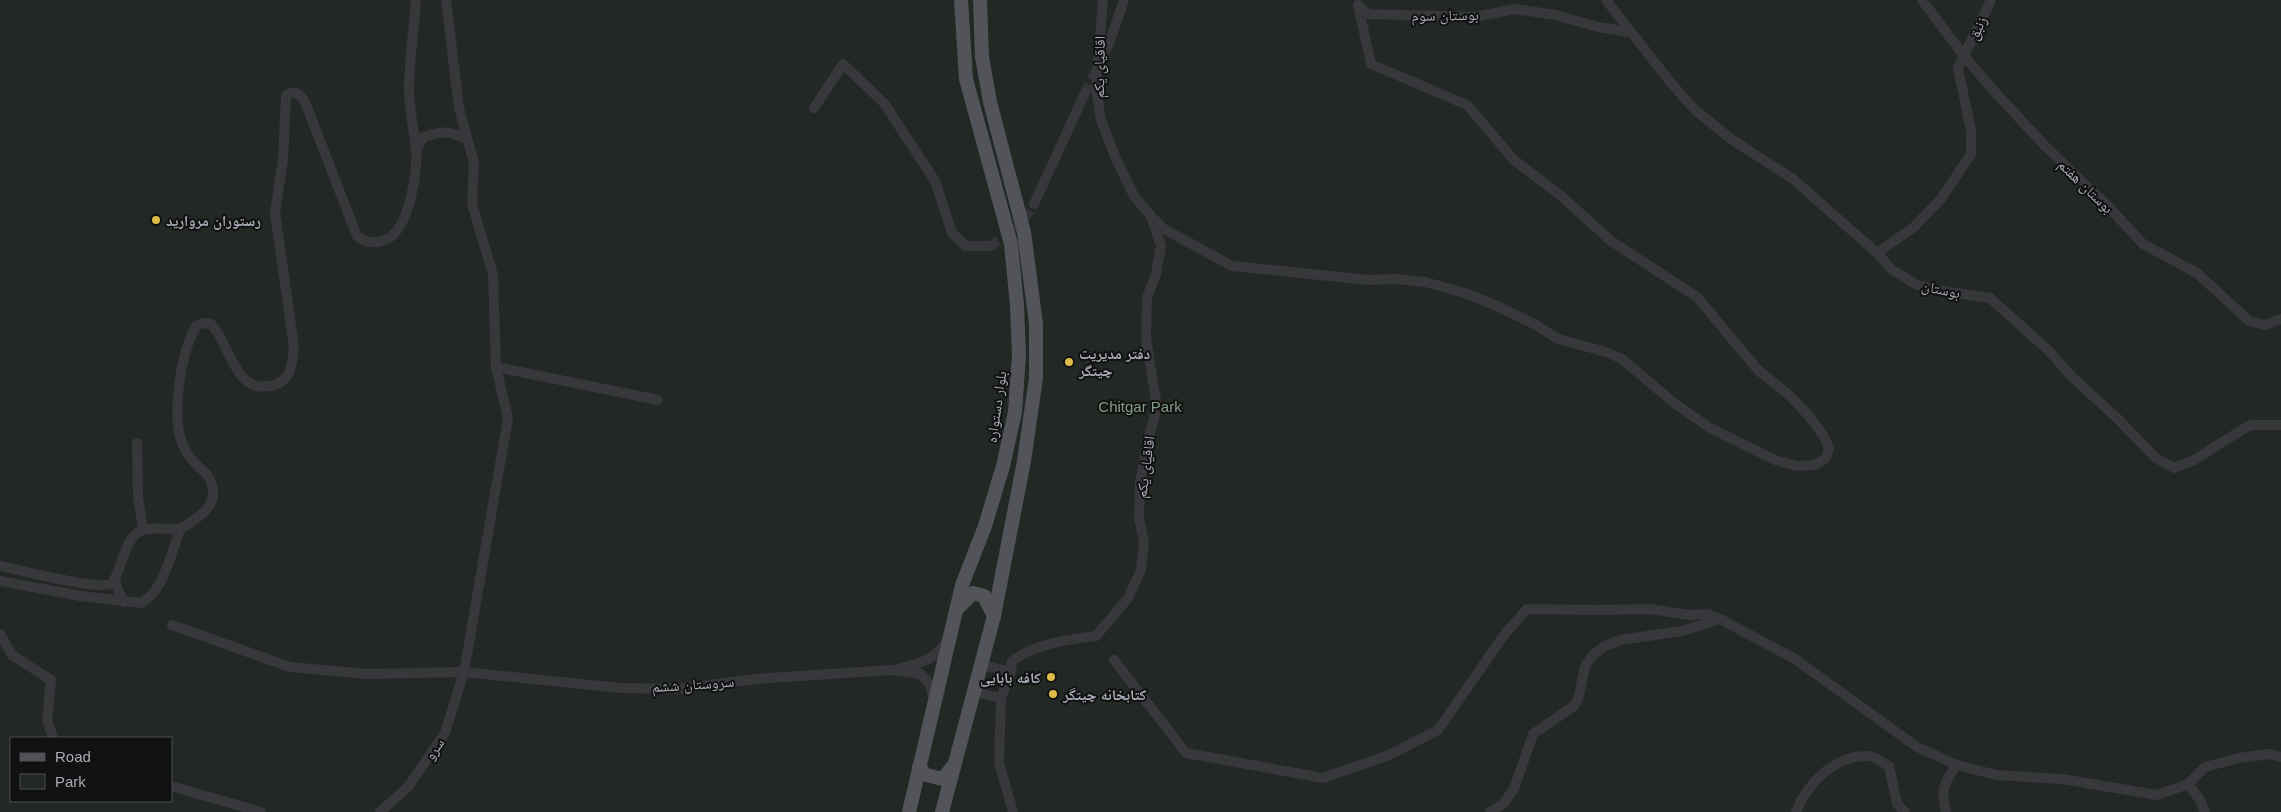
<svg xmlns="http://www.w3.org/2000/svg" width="2281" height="812" font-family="Arial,'Noto Naskh Arabic',sans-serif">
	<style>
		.green { fill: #222924; fill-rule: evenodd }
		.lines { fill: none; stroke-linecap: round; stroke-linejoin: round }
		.minor-tunnel { stroke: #333437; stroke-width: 10; stroke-dasharray: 10 5; stroke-linecap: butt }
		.minor { stroke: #37373c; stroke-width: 10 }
		.major { stroke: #53545a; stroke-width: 14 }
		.poi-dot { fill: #ddbc48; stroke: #111112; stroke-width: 2 }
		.labels { text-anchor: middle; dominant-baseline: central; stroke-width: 4; stroke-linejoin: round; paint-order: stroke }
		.street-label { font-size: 15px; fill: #a9abb6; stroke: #111112 }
		.poi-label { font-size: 15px; font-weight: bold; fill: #a9abb6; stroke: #111112; text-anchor: start }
		.park-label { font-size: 15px; fill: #829e87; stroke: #111112 }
	</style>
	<rect width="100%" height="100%" fill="#161617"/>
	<!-- green -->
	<path class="green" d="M 0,0 L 2281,0 L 2281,812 L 0,812 ZM 11,738 L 171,738 L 171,801 L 11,801 Z"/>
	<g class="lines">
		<!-- minor-tunnel -->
		<g class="minor-tunnel">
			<polyline points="1085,93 1109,44"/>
			<polyline points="990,246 1016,231 1034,204"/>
		</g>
		<!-- minor -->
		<g class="minor">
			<polyline points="1606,0 1671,83 1695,110 1731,139 1793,179 1877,253 1891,269 1917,285 1936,290 1990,298 2048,350 2072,377 2116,417 2156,458 2174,468 2194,460 2250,425 2281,425"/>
			<polyline points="1922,0 1964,56 1994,91 2046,147 2108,206 2143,244 2197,273 2249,321 2265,325 2281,319"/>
			<polyline points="1358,5 1368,14 1475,17 1515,9 1556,15 1598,27 1629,32"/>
			<polyline points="1109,44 1124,0"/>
			<polyline points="814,108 843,64 884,103 935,181 952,233 966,246 990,246"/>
			<path d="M 416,151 L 423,137 C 442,131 450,130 467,140"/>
			<polyline points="1034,204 1085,93"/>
			<polyline points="1151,216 1164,229 1232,266 1369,280 1396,279 1425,282 1465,293 1497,306 1536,325 1558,339 1606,352 1622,359 1674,403 1710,428 1775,460 1797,466 1815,465 1826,458 1829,448 1823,435 1809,416 1790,396 1758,370 1697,297 1611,241 1560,195 1514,160 1467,105 1371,64 1358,5"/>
			<polyline points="1877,253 1914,227 1941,199 1971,154 1971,131 1958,68 1991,0"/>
			<polyline points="496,367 658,400"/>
			<polyline points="137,443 138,497 143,530"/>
			<path d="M 180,529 C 200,517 224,503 208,476 C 206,472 200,469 197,465 C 191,460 185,450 182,443 C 171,414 181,353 196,326 L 203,323 L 211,324 C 231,344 234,397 274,385 C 292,380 292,363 294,347 L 275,213 L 283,159 L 286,96 C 294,89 300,94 305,102 L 357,236 C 365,243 372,243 382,241 C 409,235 418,172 416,149 C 414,127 408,107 409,84 C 410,56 414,28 416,0"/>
			<path d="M 0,566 C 19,570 96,590 110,584 C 114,582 116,576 118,571 C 134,527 133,527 180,529 C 172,551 163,593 141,603 L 80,596 L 0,581"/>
			<polyline points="115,578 118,590 124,602"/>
			<polyline points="172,625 290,667 367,674 464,672 620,688 678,689 756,679 891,670 921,674 930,685 934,701"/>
			<polyline points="0,634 12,655 51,680 47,720 53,738"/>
			<polyline points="1114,660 1186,753 1323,778 1389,755 1438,730 1504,635 1527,609 1597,610 1650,609 1690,615 1708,614 1720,619"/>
			<polyline points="982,665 1011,672"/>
			<path d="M 897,669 C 918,663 933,662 946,642"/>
			<polyline points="975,692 1001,698"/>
			<polyline points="171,786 261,812"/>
			<polyline points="380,812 408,787 445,733 464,672 508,418 496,367 493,275 472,204 474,163 459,108 446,0"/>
			<path d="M 1013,812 L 999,763 L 1001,698 L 1011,672 L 1012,661 C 1037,643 1066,640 1096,636 L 1128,598 L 1141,570 L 1144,542 L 1139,518 L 1140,482 L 1148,440 L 1157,407 L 1146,339 L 1147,298 L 1156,274 L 1161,246 L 1151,216 L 1134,196 L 1116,159 L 1101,120 L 1096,87 L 1103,0"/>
			<polyline points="1490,812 1503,804 1514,789 1533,734 1574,706 1579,696 1585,666 1593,655 1605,646 1620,640 1682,631 1720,619 1795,659 1917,747 1957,765 1996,775 2062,779 2157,795 2188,784"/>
			<path d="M 1796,812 C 1807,783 1836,754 1869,756 C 1875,756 1883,763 1889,766 L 1897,804 L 1905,812"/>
			<path d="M 1946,812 C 1940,791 1944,781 1957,765"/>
			<polyline points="2205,812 2200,800 2188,784 2205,767 2239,758 2270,754 2281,757"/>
		</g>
		<!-- major -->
		<g class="major">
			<polyline points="957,609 973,593 984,596 994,616"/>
			<polyline points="919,767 926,775 943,779 953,766"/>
			<polyline points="909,812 962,585 985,526 1003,466 1015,412 1019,355 1017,305 1011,244 966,79 961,0"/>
			<polyline points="942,812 994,616 1024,461 1036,378 1036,324 1024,232 990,102 982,57 980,0"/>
		</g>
	</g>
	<!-- markers -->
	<g class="poi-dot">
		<circle cx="156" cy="220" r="5"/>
		<circle cx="1069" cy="362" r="5"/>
		<circle cx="1051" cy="677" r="5"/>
		<circle cx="1053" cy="694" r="5"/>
	</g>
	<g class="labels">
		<!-- street labels -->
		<g class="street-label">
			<text transform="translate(1445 15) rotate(-1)">بوستان سوم</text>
			<text transform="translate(1977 28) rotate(-64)">زنبق</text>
			<text transform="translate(1099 67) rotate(-89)">اقاقیای یکم</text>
			<text transform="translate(2086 186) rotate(44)">بوستان هفتم</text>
			<text transform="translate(1941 289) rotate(12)">بوستان</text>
			<text transform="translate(996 407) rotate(-82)">بلوار دستواره</text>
			<text transform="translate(1145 467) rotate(-82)">اقاقیای یکم</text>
			<text transform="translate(693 684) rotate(-4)">سروستان ششم</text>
			<text transform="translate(434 749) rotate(-56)">سرو</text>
		</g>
		<!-- poi labels -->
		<g class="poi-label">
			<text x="166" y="220">رستوران مروارید</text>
			<text x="1079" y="353">دفتر مدیریت<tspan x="1079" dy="17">چیتگر</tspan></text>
			<text x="1041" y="677" text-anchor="end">کافه بابایی</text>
			<text x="1063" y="694">کتابخانه چیتگر</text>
		</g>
		<!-- park labels -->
		<g class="park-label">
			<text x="1140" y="406">Chitgar Park</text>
		</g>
	</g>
	<!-- legend -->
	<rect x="10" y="737" width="162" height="65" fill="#111112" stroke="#4e4f54"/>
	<rect x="20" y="753" width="25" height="8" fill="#53545a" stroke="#4e4f54"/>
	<text x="55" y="762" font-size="15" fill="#a9abb6">Road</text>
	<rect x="20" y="774" width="25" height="15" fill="#222924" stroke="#4e4f54"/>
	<text x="55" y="787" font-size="15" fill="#a9abb6">Park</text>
</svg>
